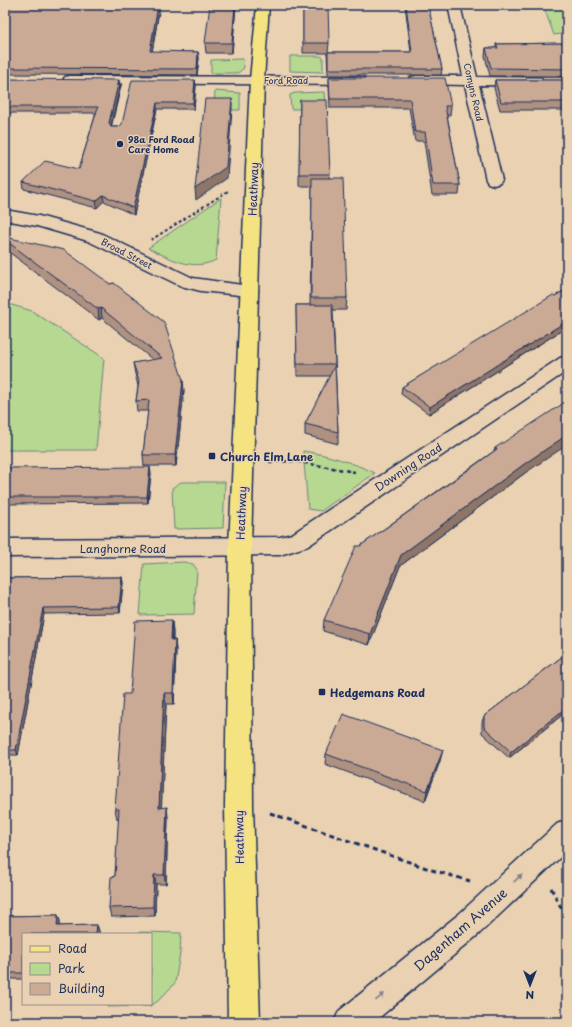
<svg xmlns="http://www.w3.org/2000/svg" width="572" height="1027" font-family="'Playpen Sans',sans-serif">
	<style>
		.green { fill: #b7d891; stroke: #698478 }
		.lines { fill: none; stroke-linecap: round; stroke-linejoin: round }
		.lane-casing { stroke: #1b2f5e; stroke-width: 3 }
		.street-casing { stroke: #1b2f5e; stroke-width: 3 }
		.primary-casing { stroke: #1b2f5e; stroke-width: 3 }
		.path-far2 { stroke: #1b2f5e; stroke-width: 2; stroke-dasharray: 3 2.5; stroke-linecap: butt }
		.path-far1 { stroke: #1b2f5e; stroke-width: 2.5; stroke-dasharray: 4 3; stroke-linecap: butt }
		.path { stroke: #1b2f5e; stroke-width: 3; stroke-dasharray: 5 4; stroke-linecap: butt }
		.lane { fill: #e9d1b1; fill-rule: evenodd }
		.street { fill: #e9d1b1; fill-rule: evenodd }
		.primary { fill: #f5e382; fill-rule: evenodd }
		.wall { fill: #ae9180; stroke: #1b2f5e }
		.shaded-wall { fill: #8d7668; stroke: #1b2f5e }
		.building { fill: #caa995; stroke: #1b2f5e }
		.oneway { fill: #828088 }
		.poi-dot { fill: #1b2f5e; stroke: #e9d1b1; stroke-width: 1.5 }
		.labels { text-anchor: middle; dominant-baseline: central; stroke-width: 3; stroke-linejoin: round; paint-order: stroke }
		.far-street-label { font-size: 9px; fill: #1b2f5e; stroke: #e9d1b1 }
		.far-poi-label { font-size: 9px; font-weight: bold; fill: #1b2f5e; stroke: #e9d1b1; text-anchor: start }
		.street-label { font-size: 11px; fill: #1b2f5e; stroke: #e9d1b1 }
		.poi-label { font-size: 11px; font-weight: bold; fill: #1b2f5e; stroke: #e9d1b1; text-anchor: start }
		.near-street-label { font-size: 13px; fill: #1b2f5e; stroke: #e9d1b1 }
	</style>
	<rect width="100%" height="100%" fill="#e9d1b1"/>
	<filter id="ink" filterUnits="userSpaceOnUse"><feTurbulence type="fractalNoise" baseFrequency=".025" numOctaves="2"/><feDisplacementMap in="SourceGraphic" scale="8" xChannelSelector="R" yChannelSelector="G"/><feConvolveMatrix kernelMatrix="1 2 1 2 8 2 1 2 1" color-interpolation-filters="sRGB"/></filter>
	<g filter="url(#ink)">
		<!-- green -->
		<g class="green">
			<polygon points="543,5 567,5 567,33 554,35"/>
			<polygon points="290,56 320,56 323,57 323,72 290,71"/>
			<polygon points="243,59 244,68 238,73 211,73 211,60"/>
			<polygon points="215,91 240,93 240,110 214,110"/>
			<polygon points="324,92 325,109 291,109 290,95 295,93"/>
			<path d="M 221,198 L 216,260 C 192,272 170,258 148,248 Z"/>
			<polygon points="5,303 32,311 104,358 96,450 5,450"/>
			<path d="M 303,451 C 329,455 351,462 375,473 L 321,511 L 308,509 Z"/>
			<polygon points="181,482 225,482 223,528 174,529 172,488"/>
			<polygon points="184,562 193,564 197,570 194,614 140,615 144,564"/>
			<polygon points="140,932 181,933 180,953 175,983 158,1001 150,1006 107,1007 107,1004 151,1004 151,934 139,934"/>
		</g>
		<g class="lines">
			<!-- lane casing -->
			<g class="lane-casing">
				<polygon id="lane" points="128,77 133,80 121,130 120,132 112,132 111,130 123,80"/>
			</g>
			<!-- street casing -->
			<g class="street-casing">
				<g id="street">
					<polygon points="448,5 460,5 477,77 567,78 567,86 479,85 502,180 500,183 494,185 488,183 486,180 465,85 416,84 411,83 409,80 411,77 416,76 463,76"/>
					<polygon points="70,76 360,77 365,78 367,81 365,84 360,85 65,83 63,80 65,77"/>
					<polygon points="5,210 39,216 100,233 193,278 249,286 255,287 258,291 255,295 249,296 201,291 181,286 88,241 37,226 5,220"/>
					<polygon points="567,356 567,371 308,546 280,555 5,557 5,539 280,537 292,534 560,358"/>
					<polygon points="567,820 567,851 479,934 374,1022 334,1022 339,1011 459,914 557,824"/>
				</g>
			</g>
			<!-- primary casing -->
			<g class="primary-casing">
				<polygon id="primary" points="257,5 269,5 264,80 251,547 253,805 260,1022 228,1022 225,805 229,547 250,80"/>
			</g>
			<!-- path-far2 -->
			<polyline class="path-far2" points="151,240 228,191"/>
			<!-- path-far1 -->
			<polyline class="path-far1" points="269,462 294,461 355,472"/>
			<!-- path -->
			<g class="path">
				<polyline points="270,813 432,870 470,881"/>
				<polyline points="551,888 567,919"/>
			</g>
			<!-- lane -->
			<use href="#lane" class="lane"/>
			<!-- street -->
			<use href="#street" class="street"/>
			<!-- primary -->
			<use href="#primary" class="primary"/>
		</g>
		<!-- wall -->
		<g class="wall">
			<polygon points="5,5 160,5 152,52 198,52 199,58 197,75 5,74"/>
			<polygon points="236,5 232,53 206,53 205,43"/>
			<polygon points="303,5 329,43 328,52 411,52 405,5 428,5 442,69 441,75 328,75 327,53 303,53"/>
			<polygon points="567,43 567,76 490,76 485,56 486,48 496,48 496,44"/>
			<polygon points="329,78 451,106 450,115 447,115 460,185 459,195 432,195 424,141 415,141 409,108 330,108 329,87"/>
			<polygon points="5,79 120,86 110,126 111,127 119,127 122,124 195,80 196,86 194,109 157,109 134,215 104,201 97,208 24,189 23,182 79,169 96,113 5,113"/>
			<polygon points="495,80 567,80 567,110 500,110 494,88"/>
			<polygon points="300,100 330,174 329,178 347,298 346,310 333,310 338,432 338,444 305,435 305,424 330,376 297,376 296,305 310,305 312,186 299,186"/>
			<polygon points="5,237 110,284 114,283 184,390 176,466 144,466 143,455 148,411 137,411 136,401 138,386 135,374 133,363 153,360 102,318 99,320 5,249"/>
			<polygon points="567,289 567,327 429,414 401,394 402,387"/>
			<polygon points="495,448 525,473 400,566 369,645 323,631 324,620 360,546 494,451"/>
			<polygon points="5,468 151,473 148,503 5,504"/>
			<polygon points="122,577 123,583 120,613 44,614 18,755 5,755 5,578"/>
			<polygon points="173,631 173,640 175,640 176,651 174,704 166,704 161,808 168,817 166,884 156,884 155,916 111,917 109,908 115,876 119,819 117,819 115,809 130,694"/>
			<polygon points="567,653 567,711 509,758 482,733 482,722 484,716"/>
			<polygon points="326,754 440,761 425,801 325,764"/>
			<polygon points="58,915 60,921 60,926 97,925 99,931 99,934 23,934 23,979 5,979 5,916"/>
		</g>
		<!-- shaded-wall -->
		<g class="shaded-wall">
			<polygon points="158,5 160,5 151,58 150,51"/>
			<polygon points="235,5 236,5 232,53 232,43"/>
			<polygon points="198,52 199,58 197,75 197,69"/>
			<polygon points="119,80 120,86 110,130 109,123"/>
			<polygon points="195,80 196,86 194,109 193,103"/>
			<polygon points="232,99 232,109 227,178 196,200 195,189"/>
			<polygon points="157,103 157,109 134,215 133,208"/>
			<polygon points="103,195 104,201 97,208 96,201"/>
			<polygon points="101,308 102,318 99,320 98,309"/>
			<polygon points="567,321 567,327 429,414 430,407"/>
			<polygon points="183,380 184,390 176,466 175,455"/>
			<polygon points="567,435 567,445 525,473 400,566 369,645 370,634 401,555 527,462"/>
			<polygon points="150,467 151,473 148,503 147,497"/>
			<polygon points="122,577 123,583 120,613 119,607"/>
			<polygon points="43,608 44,614 18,755 16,750"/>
			<polygon points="172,620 173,631 172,651 171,640"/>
			<polygon points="175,640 176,651 174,704 173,693"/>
			<polygon points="164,693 166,704 161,818 159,808"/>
			<polygon points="567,707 567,711 509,758 511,752"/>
			<polygon points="443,750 440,761 425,801 427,791"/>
			<polygon points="167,807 168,817 166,884 164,875"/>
			<polygon points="154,875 156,884 155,916 153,907"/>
			<polygon points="58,915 60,921 59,932 57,926"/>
			<polygon points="97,925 99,931 99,934 96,934"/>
		</g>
		<!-- building -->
		<g class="building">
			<polygon points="5,5 158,5 150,51 198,52 197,69 5,68"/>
			<polygon points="210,5 235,5 232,43 205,43"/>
			<polygon points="303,5 328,5 329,43 303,43"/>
			<polygon points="406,5 428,5 442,69 328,69 328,52 412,52"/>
			<polygon points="567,43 567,69 491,68 486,48 498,48 496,44"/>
			<polygon points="329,78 445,78 451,106 445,106 460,185 433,185 425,132 415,132 410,99 330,99"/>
			<polygon points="5,79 119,80 109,123 111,127 119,127 122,124 132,80 195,80 193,103 157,103 133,208 103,195 96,201 23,182 45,161 79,169 98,107 5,107"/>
			<polygon points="495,80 567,80 567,102 501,102"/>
			<polygon points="205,99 232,99 226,167 195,189"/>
			<polygon points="300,100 327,100 330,174 299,174"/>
			<polygon points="312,178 343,178 347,298 311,298"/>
			<polygon points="5,237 64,250 110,284 114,283 164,322 183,380 175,455 143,455 149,400 136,401 139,381 133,363 162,358 101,308 98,309 5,240"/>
			<polygon points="567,289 567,321 430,407 402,387 553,295 555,296"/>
			<polygon points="296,305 332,305 335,364 297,364"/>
			<polygon points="335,365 338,432 305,424"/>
			<polygon points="567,401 567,435 527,462 401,555 370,634 324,620 356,546 360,546 464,473 497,449 495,448"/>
			<polygon points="150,467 147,497 5,497 5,468"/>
			<polygon points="122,577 119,607 43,608 16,750 5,750 5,578"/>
			<polygon points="172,620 171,640 175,640 173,693 164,693 159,808 167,807 164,875 154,875 153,907 109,908 111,877 115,876 119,809 115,809 123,694 130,694 135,621"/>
			<polygon points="567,653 567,707 511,752 484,727 484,716"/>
			<polygon points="343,714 443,750 427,791 326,754"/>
			<polygon points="58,915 57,926 97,925 96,934 23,934 23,973 5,973 5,916"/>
		</g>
		<!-- one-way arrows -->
		<defs><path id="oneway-solid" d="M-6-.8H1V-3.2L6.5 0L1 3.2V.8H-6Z"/></defs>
		<g class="oneway">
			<use href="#oneway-solid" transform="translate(518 878) rotate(-43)"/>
			<use href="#oneway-solid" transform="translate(380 997) rotate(-39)"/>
		</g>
	</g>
	<!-- markers -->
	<g class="poi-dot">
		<circle cx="120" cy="144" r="4"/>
		<rect x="208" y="452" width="8" height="8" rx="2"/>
		<rect x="318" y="688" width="8" height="8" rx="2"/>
	</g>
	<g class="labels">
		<!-- far-street labels -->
		<g class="far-street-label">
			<text x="286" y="80">Ford Road</text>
			<text transform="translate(474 92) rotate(77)">Comyns Road</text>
			<text transform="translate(127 253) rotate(27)">Broad Street</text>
		</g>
		<!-- far-poi labels -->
		<g class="far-poi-label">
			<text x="128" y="139">98a Ford Road<tspan x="128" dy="10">Care Home</tspan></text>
		</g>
		<!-- street labels -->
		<g class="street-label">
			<text transform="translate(253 189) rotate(-88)">Heathway</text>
			<text transform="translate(408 467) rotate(-33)">Downing Road</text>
			<text transform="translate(241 513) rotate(-88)">Heathway</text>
			<text x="123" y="548">Langhorne Road</text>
			<text transform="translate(239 837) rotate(-91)">Heathway</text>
		</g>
		<!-- poi labels -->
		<g class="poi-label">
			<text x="220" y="456">Church Elm Lane</text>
			<text x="330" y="692">Hedgemans Road</text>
		</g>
		<!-- near-street labels -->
		<g class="near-street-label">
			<text transform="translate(460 929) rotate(-41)">Dagenham Avenue</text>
		</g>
	</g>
	<!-- margin -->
	<rect width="572" height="1027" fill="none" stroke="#e9d1b1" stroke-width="20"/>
	<rect x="10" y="10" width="552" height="1007" fill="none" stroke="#1b2f5e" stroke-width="1.5" filter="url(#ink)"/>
	<!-- legend -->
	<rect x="22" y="933" width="130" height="72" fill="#e9d1b1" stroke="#979090"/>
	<rect x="30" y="946" width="20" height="6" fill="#f5e382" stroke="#979090"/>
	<text x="58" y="953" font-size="12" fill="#1b2f5e">Road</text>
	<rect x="30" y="963" width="20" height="12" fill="#b7d891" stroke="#979090"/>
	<text x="58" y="973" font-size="12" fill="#1b2f5e">Park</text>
	<rect x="30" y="983" width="20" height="12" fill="#caa995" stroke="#979090"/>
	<text x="58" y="993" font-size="12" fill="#1b2f5e">Building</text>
	<!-- north arrow -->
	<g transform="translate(530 985) rotate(180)" stroke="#e9d1b1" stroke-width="3" paint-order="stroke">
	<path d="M0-3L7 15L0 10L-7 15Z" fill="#1b2f5e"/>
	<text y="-6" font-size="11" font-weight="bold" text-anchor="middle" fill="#1b2f5e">N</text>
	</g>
</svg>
